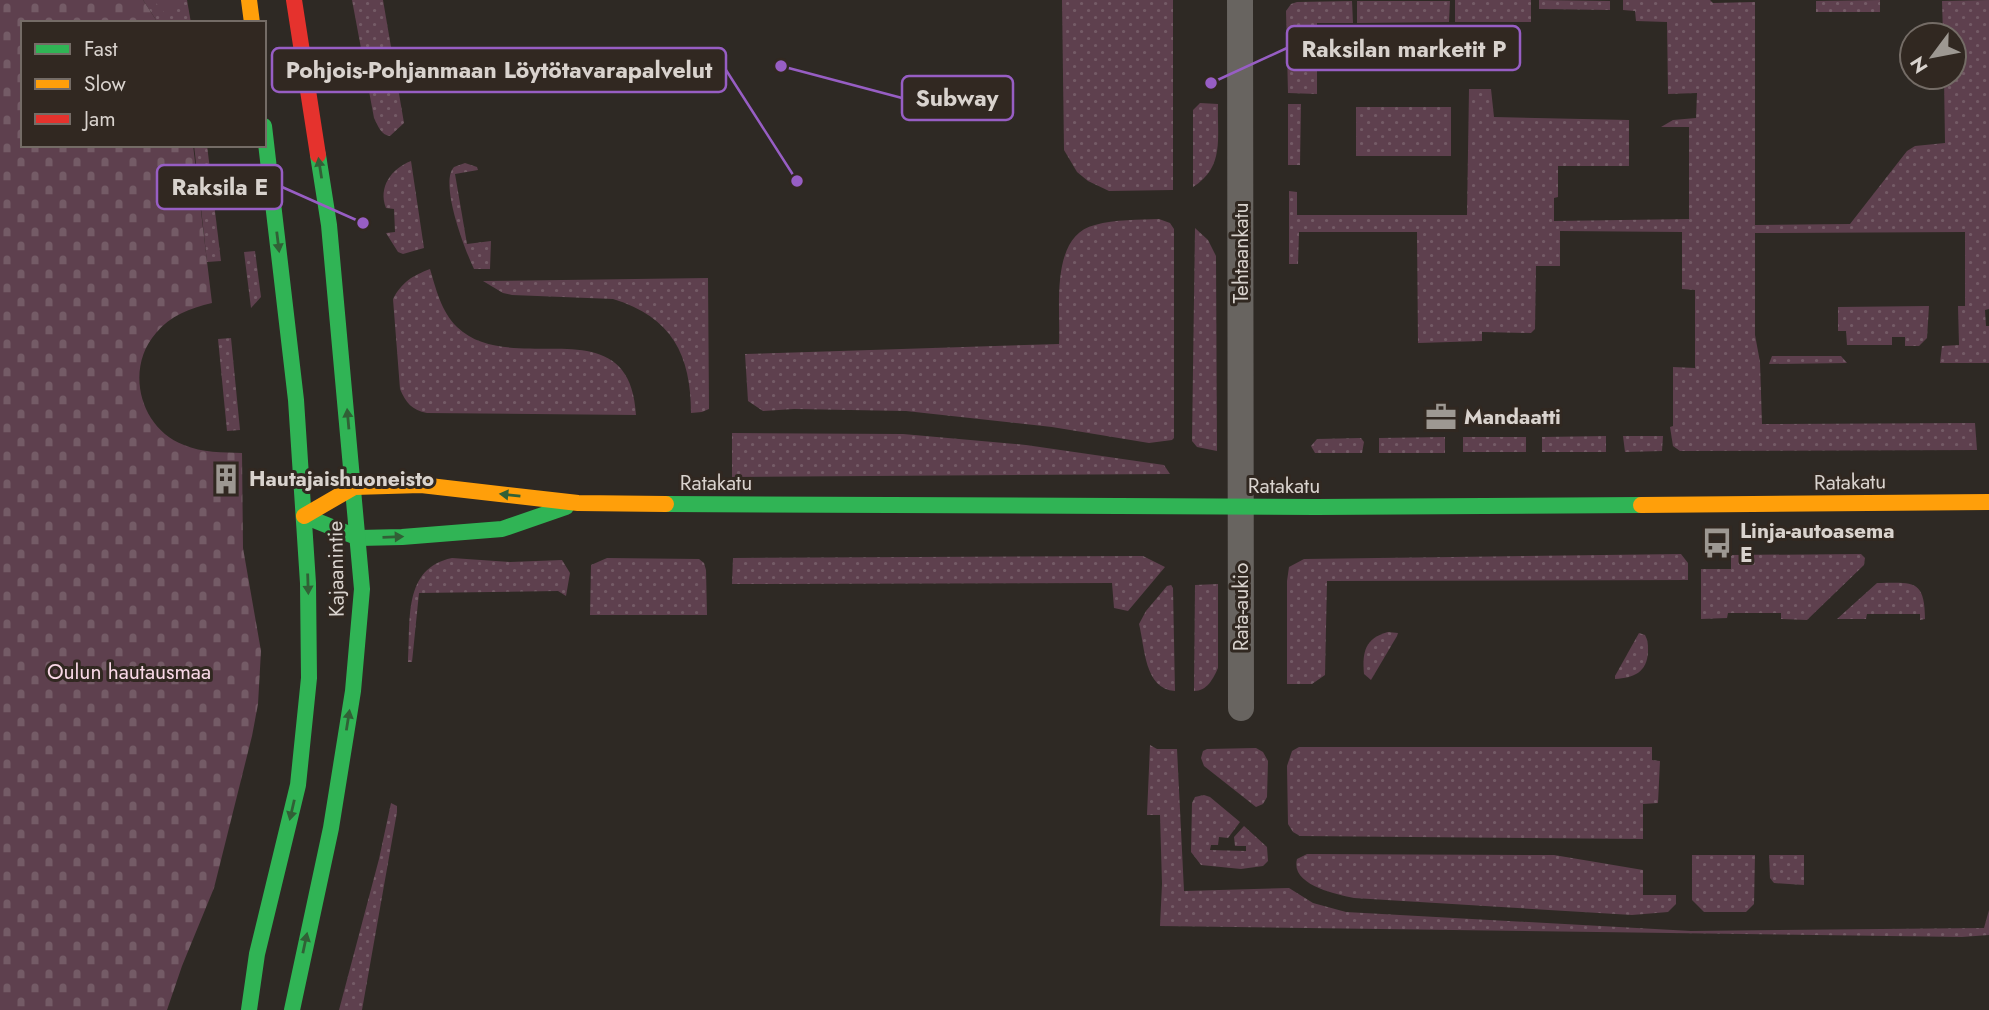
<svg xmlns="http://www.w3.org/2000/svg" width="1989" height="1010" font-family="Jost,sans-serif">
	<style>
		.grass { fill: url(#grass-dots) }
		.forest { fill: url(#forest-crowns) }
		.cemetery { fill: url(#cemetery-stones) }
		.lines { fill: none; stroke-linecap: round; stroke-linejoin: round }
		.street { stroke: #686460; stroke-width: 26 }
		.fast { stroke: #30b455; stroke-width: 16 }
		.slow { stroke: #ff9f0a; stroke-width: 16 }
		.jam { stroke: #e5322d; stroke-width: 16 }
		.oneway { fill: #316036 }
		.labels { text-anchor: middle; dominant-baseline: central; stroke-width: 6; stroke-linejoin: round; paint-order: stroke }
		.street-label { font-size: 21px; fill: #d9d3ce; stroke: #312821 }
		.poi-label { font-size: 21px; font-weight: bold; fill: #d9d3ce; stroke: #312821; text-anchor: start }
		.park-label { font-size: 21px; fill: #f9d8e7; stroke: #312821 }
		.leader { fill: none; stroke: #975ec4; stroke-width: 2.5 }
		.callout-dot { fill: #975ec4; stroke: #312821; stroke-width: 2.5 }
		.callout { fill: #312821; stroke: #975ec4; stroke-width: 2.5 }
		.callout-label { font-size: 23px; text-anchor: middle; font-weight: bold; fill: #d9d3ce }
	</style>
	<defs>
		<pattern id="grass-dots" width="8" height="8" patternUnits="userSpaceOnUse" patternTransform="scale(1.75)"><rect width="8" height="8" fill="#5e404e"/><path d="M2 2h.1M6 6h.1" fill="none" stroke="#745b66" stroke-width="1.8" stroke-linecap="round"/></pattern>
		<pattern id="forest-crowns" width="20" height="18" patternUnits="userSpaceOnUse" patternTransform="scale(1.75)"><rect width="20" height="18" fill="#5e404e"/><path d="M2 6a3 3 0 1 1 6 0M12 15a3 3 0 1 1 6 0" fill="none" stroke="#745b66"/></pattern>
		<pattern id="cemetery-stones" width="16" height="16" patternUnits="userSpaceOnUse" patternTransform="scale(1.75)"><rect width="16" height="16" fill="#5e404e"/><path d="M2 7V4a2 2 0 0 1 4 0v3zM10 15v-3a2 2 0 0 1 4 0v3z" fill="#745b66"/></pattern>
	</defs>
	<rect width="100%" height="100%" fill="#2e2924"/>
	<!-- grass -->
	<g class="grass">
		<polygon points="143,0 187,0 191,23 158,23"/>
		<path d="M 352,0 L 383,0 L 404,123 L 390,136 C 381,135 378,126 374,118 Z"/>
		<polygon points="1062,0 1173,0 1173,190 1109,191 1088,181 1077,172 1064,150"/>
		<rect x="1455" y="0" width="76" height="22"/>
		<polygon points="1539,0 1610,1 1610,10 1539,9"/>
		<polygon points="1623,0 1710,0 1713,3 1755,2 1755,225 1850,224 1907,151 1915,146 1945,143 1944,77 1954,77 1954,35 1943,35 1942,1 1989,0 1989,309 1985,310 1986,326 1989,326 1989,363 1940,363 1942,346 1959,345 1958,306 1965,306 1965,232 1755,233 1755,335 1760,362 1762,424 1975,423 1977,450 1680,451 1673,446 1670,427 1673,426 1673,367 1695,368 1695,290 1682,289 1682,232 1560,231 1560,266 1536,266 1535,329 1531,333 1482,332 1482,341 1418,343 1417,232 1299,232 1298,264 1289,264 1289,191 1297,192 1297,215 1467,215 1469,89 1491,89 1494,117 1629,120 1629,166 1558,166 1558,197 1554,198 1554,221 1689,219 1689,127 1661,127 1673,120 1696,118 1697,93 1668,94 1667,22 1636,21 1635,11 1623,10"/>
		<polygon points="1880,0 1880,12 1816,12 1816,1"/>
		<polygon points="1352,1 1353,23 1317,23 1317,94 1288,93 1286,11 1291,4 1297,2"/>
		<polygon points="1357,1 1450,1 1449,22 1357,23"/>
		<path d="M 1200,103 L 1218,104 C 1217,138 1225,167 1193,187 L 1193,110 Z"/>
		<polygon points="1288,104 1301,104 1300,165 1288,165"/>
		<rect x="1356" y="107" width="95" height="49"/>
		<polygon points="194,145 207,145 221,261 207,262"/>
		<path d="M 411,161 L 424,248 L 403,254 L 398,252 L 386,233 L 395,232 L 394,209 L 386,208 C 378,187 391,169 411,161 Z"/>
		<path d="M 465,163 L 477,167 L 478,170 L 455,174 L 467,244 L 491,241 L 490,269 L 474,269 C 465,250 439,183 454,167 Z"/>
		<path d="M 1159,219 L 1170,223 L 1174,229 L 1174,438 L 1172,440 L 1149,443 L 1052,427 L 906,411 L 794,409 L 763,411 L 748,401 L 745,354 L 1059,344 C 1061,309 1049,236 1095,225 C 1115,219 1139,220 1159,219 Z"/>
		<polygon points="1195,228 1208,240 1216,256 1217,451 1197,447 1192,441"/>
		<polygon points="255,251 261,297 251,308 244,252"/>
		<path d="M 430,269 C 436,289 441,311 457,327 C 512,380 630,303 636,415 L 427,413 C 412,410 406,403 400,389 L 393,299 C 402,282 412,276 430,269 Z"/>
		<path d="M 708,278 L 709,409 L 702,412 L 691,413 C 691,355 672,317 613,299 L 512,295 L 503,293 L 483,281 Z"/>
		<polygon points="1929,306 1927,338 1919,346 1905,346 1905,337 1892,337 1892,345 1847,345 1846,331 1838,331 1838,307"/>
		<polygon points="231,338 240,430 227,431 218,339"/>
		<polygon points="1772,356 1841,356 1847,363 1769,364"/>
		<polygon points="732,433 903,434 1026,445 1164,465 1170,474 732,477"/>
		<polygon points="1606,436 1606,452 1542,452 1542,437"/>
		<polygon points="1623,436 1663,436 1662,451 1625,452"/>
		<polygon points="1445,437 1445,453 1379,453 1379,438"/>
		<rect x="1463" y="437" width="63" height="15"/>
		<polygon points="1361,438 1364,442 1362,453 1315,453 1311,446 1317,439"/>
		<polygon points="1681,554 1688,563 1688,580 1327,581 1325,675 1312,684 1287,684 1287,581 1289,567 1304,559"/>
		<polygon points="1861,554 1865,558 1864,565 1807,620 1781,619 1781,613 1728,613 1727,618 1701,619 1701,569 1731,569 1731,555"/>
		<polygon points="1143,556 1165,567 1128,611 1114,608 1112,583 732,584 733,558"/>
		<path d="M 452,558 L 510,562 L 562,560 L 570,573 L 566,596 L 558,591 L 419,593 L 412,662 L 408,662 C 411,622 402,568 452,558 Z"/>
		<polygon points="607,558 699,559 704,563 706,570 707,615 590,615 591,565"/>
		<path d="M 1877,583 C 1912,583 1925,578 1925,619 L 1920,620 L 1920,614 L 1867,614 L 1866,619 L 1837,619 Z"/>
		<path d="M 1218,584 L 1218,668 C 1213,679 1207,691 1194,691 L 1195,585 Z"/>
		<path d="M 1171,585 L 1173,588 L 1175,691 C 1144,689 1145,647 1139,624 L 1146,611 L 1167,586 Z"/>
		<path d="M 1388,632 L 1398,633 L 1397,636 L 1371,680 L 1364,674 C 1362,652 1365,638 1388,632 Z"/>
		<path d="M 1639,633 L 1645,635 C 1648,641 1648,644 1648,652 C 1647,672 1634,678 1615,679 L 1615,676 Z"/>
		<polygon points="1150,745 1157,749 1177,749 1184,891 1289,888 1313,903 1346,912 1691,931 1984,928 1989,910 1989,935 1962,937 1160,926 1162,884 1160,815 1147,815"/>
		<polygon points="1299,747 1652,747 1652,760 1660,761 1658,803 1643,804 1643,839 1300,836 1293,832 1288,824 1287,766 1292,751"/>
		<polygon points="1256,748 1263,752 1268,761 1267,797 1263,804 1256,807 1204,766 1201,758 1203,751 1207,749"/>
		<polygon points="1204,795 1210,797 1240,822 1228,838 1219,837 1218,845 1211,845 1210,850 1246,851 1246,846 1235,846 1234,837 1244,826 1267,847 1268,861 1263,866 1241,869 1201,865 1191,852 1192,803 1195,797"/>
		<polygon points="391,803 397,806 397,812 362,1010 339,1010 379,859"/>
		<path d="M 1307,854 L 1554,855 L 1643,870 L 1643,895 L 1676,895 L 1676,904 L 1668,912 L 1632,915 L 1354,898 C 1336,894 1290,885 1297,859 Z"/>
		<polygon points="1692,855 1755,855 1754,904 1746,912 1704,912 1692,900"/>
		<polygon points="1769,855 1804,855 1804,885 1774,883 1770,878"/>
	</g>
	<!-- forest -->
	<polygon class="forest" points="153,0 176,0 177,9 165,13"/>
	<!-- cemetery -->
	<path class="cemetery" d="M 0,0 L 143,0 L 158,23 L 23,23 L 23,145 L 193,145 L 212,303 C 190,308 170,316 156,333 C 125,368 139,428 184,445 C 202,453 223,452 242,453 L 243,548 L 261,651 L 258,704 L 252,736 L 214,888 L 182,966 L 167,1010 L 0,1010 Z"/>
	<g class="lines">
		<!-- street -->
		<polyline class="street" points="1240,0 1241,708"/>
		<!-- fast -->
		<g class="fast">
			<polyline points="666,504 1316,507 1641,505"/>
			<polyline points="304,516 359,538 402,537 502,529 566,507"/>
			<polyline points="249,1010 257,954 298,785 309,678 308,583 296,400 264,126"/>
			<polyline points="292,1010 331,828 353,691 362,589 329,225 318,155"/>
		</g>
		<!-- slow -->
		<g class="slow">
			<polyline points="249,0 252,23"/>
			<polyline points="1641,505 1989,502"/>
			<polyline points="304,516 354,487 421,485 578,503 666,504"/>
		</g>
		<!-- jam -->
		<polyline class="jam" points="294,0 318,155"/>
	</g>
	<!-- one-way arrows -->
	<defs><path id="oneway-solid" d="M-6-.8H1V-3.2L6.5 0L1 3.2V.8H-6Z" transform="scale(1.75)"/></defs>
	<g class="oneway">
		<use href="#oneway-solid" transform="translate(320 168) rotate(-99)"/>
		<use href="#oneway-solid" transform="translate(278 242) rotate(83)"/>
		<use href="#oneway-solid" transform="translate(348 419) rotate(-95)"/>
		<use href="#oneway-solid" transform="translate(510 495) rotate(-174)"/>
		<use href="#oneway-solid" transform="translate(393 537) rotate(-2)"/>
		<use href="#oneway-solid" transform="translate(308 584) rotate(88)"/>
		<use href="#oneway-solid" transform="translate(348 720) rotate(-81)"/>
		<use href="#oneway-solid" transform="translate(292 810) rotate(103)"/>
		<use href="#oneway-solid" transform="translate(305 943) rotate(-78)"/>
	</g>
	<!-- icons -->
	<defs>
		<g id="office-bare" transform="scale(2.415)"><path d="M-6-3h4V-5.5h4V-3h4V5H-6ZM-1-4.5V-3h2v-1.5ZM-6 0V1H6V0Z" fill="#9d9892" stroke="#312821" stroke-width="2.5" paint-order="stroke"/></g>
		<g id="building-bare" transform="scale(2.415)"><path d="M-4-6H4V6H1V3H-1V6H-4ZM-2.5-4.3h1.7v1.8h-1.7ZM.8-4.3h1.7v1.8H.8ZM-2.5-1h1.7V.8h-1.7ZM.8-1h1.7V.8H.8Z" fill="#9d9892" stroke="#312821" stroke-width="2.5" paint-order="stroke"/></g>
		<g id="bus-bare" transform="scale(2.415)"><path d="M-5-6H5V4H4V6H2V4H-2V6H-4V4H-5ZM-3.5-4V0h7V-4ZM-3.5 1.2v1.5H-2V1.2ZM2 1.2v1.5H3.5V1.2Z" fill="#9d9892" stroke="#312821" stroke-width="2.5" paint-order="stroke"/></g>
	</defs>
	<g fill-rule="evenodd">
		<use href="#office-bare" x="1441" y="417"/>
		<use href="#building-bare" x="226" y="479"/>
		<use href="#bus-bare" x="1717" y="543"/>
	</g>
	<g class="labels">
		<!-- street labels -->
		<g class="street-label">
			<text transform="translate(1241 253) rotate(-90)">Tehtaankatu</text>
			<text transform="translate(1850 482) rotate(-1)">Ratakatu</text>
			<text x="716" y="483">Ratakatu</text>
			<text x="1284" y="486">Ratakatu</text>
			<text transform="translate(336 569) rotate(-91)">Kajaanintie</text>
			<text transform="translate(1241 607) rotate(-90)">Rata-aukio</text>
		</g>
		<!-- poi labels -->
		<g class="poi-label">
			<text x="1464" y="417">Mandaatti</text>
			<text x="249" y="479">Hautajaishuoneisto</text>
			<text x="1740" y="531">Linja-autoasema<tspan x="1740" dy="24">E</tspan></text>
		</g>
		<!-- park labels -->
		<g class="park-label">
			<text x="129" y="672">Oulun hautausmaa</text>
		</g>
	</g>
	<!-- callouts -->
	<path class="leader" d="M1211 83L1287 48M797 181L726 70M781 66L902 98M363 223L282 187"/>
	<g class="callout-dot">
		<circle cx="1211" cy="83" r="7"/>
		<circle cx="797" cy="181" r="7"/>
		<circle cx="781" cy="66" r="7"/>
		<circle cx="363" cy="223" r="7"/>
	</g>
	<g class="callout">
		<rect x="1287" y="26" width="233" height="44" rx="7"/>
		<rect x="272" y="48" width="454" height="44" rx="7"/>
		<rect x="902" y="76" width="111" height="44" rx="7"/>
		<rect x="157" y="165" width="125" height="44" rx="7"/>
	</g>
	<g class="callout-label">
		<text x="1404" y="57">Raksilan marketit P</text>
		<text x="499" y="78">Pohjois-Pohjanmaan Löytötavarapalvelut</text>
		<text x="957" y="106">Subway</text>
		<text x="220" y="195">Raksila E</text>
	</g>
	<!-- legend -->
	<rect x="21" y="21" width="245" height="126" fill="#312821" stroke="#746c66" stroke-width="2"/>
	<rect x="35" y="44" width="35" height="10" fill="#30b455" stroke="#746c66" stroke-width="2"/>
	<text x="84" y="56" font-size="21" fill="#d9d3ce">Fast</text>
	<rect x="35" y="79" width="35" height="10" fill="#ff9f0a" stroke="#746c66" stroke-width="2"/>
	<text x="84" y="91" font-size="21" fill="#d9d3ce">Slow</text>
	<rect x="35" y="114" width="35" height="10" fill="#e5322d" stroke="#746c66" stroke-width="2"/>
	<text x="84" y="126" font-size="21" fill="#d9d3ce">Jam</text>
	<!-- north arrow -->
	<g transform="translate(1933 56) rotate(238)"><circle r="33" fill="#312821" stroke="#746c66" stroke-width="2"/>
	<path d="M0-5L12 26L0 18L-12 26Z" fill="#9d9892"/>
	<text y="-10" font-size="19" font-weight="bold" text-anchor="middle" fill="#d9d3ce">N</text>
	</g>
</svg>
